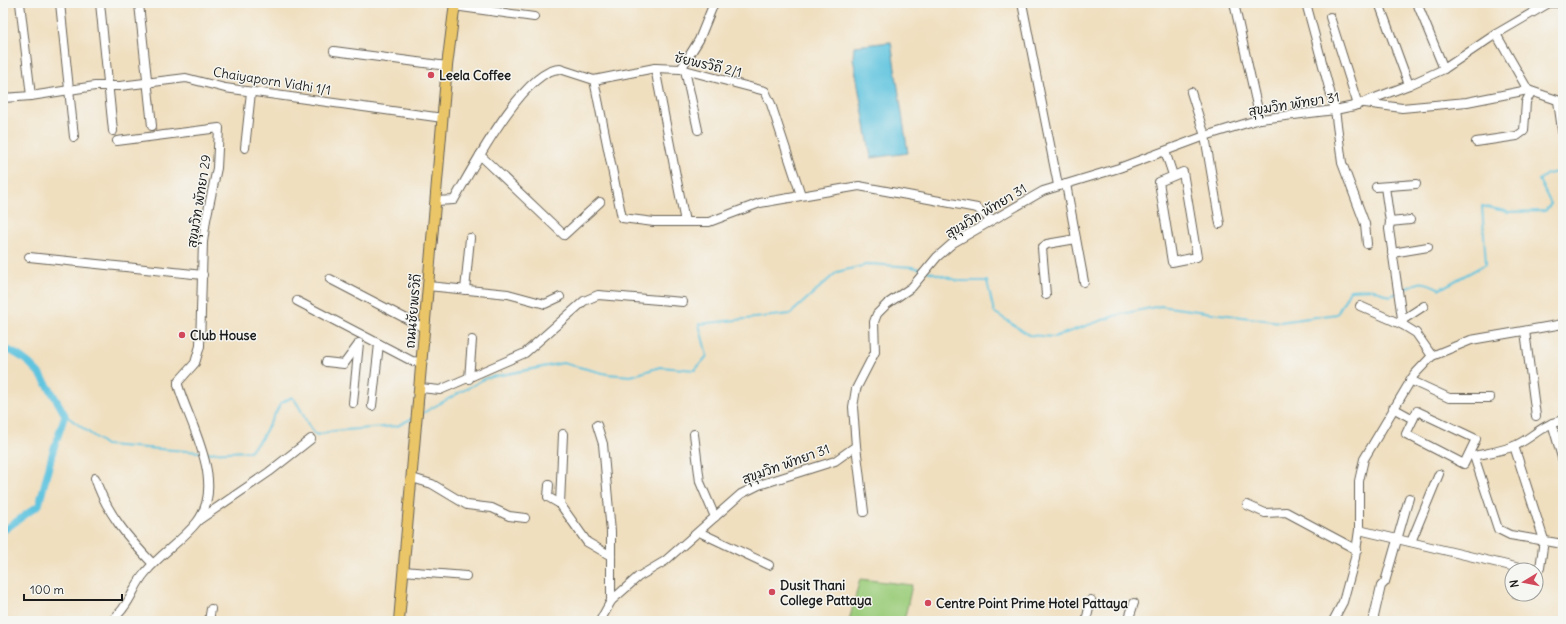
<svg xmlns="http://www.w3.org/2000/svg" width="1566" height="624" font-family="Delius,'Playpen Sans Thai',sans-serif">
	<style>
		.green { fill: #9ccd7c; stroke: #5c744c }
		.water { fill: #61c4df; stroke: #3e707e }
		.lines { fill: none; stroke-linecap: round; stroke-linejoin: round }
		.stream { stroke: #61c4df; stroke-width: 2 }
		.canal { stroke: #61c4df; stroke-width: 7 }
		.minor-casing { stroke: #666055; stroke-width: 10 }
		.major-casing { stroke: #666055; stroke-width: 12 }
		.minor { stroke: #fff; stroke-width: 8 }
		.major { stroke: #eac669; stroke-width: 10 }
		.poi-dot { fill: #d1495b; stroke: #f6f6f2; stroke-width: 1.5 }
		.labels { text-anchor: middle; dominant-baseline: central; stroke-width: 3; stroke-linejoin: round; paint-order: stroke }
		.street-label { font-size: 13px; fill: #1c1c1c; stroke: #f6f6f2 }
		.poi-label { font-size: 13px; font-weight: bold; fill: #1c1c1c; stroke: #f6f6f2; text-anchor: start }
	</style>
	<rect width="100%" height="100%" fill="#f6f6f2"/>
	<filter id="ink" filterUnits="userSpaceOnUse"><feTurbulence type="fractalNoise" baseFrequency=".025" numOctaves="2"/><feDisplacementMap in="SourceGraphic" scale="8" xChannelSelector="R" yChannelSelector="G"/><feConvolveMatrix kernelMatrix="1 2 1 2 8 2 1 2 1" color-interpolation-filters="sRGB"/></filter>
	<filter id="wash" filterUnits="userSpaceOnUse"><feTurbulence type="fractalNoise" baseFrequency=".012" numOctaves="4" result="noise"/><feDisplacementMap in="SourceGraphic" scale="16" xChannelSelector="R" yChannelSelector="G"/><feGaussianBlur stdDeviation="0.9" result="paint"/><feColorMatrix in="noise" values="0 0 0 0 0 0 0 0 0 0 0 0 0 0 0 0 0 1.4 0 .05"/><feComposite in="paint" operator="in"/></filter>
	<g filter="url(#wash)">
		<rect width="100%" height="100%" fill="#f0dfbf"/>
		<!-- green -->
		<polygon class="green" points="860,579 912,585 904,621 849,621"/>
		<!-- water -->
		<polygon class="water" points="891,42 908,153 871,158 853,58 854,46"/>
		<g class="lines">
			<!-- stream -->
			<g class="stream">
				<polyline points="927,271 959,281 987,281 994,312 1029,335 1054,337 1117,315 1160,306 1280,322 1337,314 1350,290 1371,289 1390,296 1397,293"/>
				<path d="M 1401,291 C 1420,281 1421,279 1440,289 L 1486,264 L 1482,206 L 1509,212 L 1545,211 L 1551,204 L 1539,180 L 1547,174 L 1563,171"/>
				<polyline points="421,414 486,378 563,363 607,374 631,376 660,367 695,370 707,356 699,324 790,314 837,272 870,264 913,267 923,270"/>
				<polyline points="65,415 106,445 200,452"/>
				<path d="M 204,453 L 250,451 L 261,439 L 281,403 L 292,397 C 304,409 305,426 316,435 L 333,431 L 397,426 L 413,418"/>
			</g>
			<!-- canal -->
			<path class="canal" d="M 3,348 C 36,359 49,387 65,415 L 53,451 L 39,505 L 3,531"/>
		</g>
	</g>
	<g filter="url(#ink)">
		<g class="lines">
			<!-- minor casing -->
			<g class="minor-casing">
				<g id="minor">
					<polyline points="20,3 31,96"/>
					<polyline points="60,3 74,137"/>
					<polyline points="100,3 113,131"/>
					<polyline points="1022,3 1058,185"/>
					<polyline points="1234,3 1260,119"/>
					<polyline points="1306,3 1335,110 1342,163 1365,224 1367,244"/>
					<polyline points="1379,3 1409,85"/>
					<polyline points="1417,3 1444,69"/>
					<polyline points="1549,3 1563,3"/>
					<polyline points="139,4 152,126"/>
					<polyline points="454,6 534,17"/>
					<polyline points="1330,17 1358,105"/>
					<polyline points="1496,34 1528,90 1563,102"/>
					<polyline points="334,51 447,66"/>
					<polyline points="655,68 685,222"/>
					<polyline points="681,69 699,40 714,3"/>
					<polyline points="685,70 698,130"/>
					<polyline points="594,80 622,218 654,222 709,222 760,203 859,186 977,208 991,220"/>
					<polyline points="1191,92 1205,136 1220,224"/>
					<polyline points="3,98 31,96 95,86 120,86 186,78 225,88 443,118"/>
					<polyline points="1558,101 1563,137"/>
					<polyline points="1365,103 1402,108 1467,102 1528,90"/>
					<polyline points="1476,142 1517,136 1524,131 1526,102 1531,92"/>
					<polyline points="245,148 251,92"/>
					<polyline points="1165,151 1173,175"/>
					<polyline points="480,155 564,235 600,202"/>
					<polygon points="1183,172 1197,257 1172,262 1159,182"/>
					<polyline points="1066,184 1084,282"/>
					<polyline points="1376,187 1416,184"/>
					<polyline points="1385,187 1390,222 1389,229 1403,325"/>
					<path d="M 436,201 L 454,200 C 471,171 524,69 560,69 L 594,80 L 655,68 L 681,69 L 765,91 L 771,104 L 801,195"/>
					<polyline points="1390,222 1410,220"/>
					<polyline points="1392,253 1428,247"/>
					<polyline points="29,257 203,275"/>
					<polyline points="330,279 424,328"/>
					<polyline points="428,286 508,294 545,304 560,297"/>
					<polyline points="465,290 470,238"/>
					<polyline points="1046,295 1042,248 1047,244 1076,239"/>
					<polyline points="297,301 412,361 422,362"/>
					<polyline points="1360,306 1403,325 1416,333 1432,356"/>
					<polyline points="1404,319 1424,306"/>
					<polyline points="1525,331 1536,416"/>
					<polyline points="326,362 344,364 358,345"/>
					<polyline points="469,379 472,340"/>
					<polyline points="1410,380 1449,398 1490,398"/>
					<polyline points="420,388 440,390 525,353 584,301 598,295 683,302"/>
					<polyline points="353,403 359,343"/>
					<polyline points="372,406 379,344"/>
					<polyline points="1393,408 1413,419"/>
					<polygon points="1417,411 1476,439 1464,464 1406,434"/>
					<path d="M 1563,420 C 1540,425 1533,438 1514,446 C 1502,451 1487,453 1474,456 L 1498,529 L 1510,535 L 1563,544"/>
					<polyline points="1552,423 1563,461"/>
					<polyline points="597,425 603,444 611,532 611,601"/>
					<polyline points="563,434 560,504 587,542 611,556"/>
					<polyline points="694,434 700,482 715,517"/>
					<polyline points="856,446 864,512"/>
					<polyline points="1514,446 1544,540 1540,568 1536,572"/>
					<path d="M 95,478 C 106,512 128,538 153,564"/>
					<polyline points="412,478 432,484 467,505 492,508 509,516 525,518"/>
					<polyline points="549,485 548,497 560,504"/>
					<polyline points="1247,505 1265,513 1286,512 1357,550"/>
					<polyline points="199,520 269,472 311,439"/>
					<polyline points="1359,530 1528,570"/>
					<polyline points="699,532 769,565"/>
					<polyline points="1411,542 1439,474"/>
					<polyline points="403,571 466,576"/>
					<polyline points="1517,594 1517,595"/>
					<path d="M 112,621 C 116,616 121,612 124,607 C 132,597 136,583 145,573 C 160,554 182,541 197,522 C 227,483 189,423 178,385 L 178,382 L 195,363 L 200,346 L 203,242 L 206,220 L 217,168 L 219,128 L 117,141"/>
					<polyline points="209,621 211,609"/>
					<polyline points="600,621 611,601 638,577 665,561 741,494 759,485 835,461 856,446 853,407 856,389 875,352 874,322 877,314 887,304 912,287 937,257 953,243 1043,191 1119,168 1205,136 1260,119 1335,110 1354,106 1409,85 1444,69 1496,34 1549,3"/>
					<polyline points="1086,621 1091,600"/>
					<polyline points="1128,621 1134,603"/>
					<polyline points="1333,621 1343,602 1355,558 1359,530 1359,481 1364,459 1414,375 1432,356 1471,340 1563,324"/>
					<polyline points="1373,621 1381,586 1385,582 1409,498"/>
				</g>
			</g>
			<!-- major casing -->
			<g class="major-casing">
				<polyline id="major" points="399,621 447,66 455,3"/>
			</g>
			<!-- minor -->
			<use href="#minor" class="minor"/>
			<!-- major -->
			<use href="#major" class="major"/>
		</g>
	</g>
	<!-- markers -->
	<g class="poi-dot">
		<circle cx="431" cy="75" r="4"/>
		<circle cx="182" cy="335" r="4"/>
		<circle cx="772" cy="592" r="4"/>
		<circle cx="928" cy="603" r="4"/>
	</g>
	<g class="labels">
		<!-- street labels -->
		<g class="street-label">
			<text transform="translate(708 65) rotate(13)">ชัยพรวิถี 2/1</text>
			<text transform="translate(272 81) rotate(9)">Chaiyaporn Vidhi 1/1</text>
			<text transform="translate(1294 104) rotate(-9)">สุขุมวิท พัทยา 31</text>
			<text transform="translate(199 201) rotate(-81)">สุขุมวิท พัทยา 29</text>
			<text transform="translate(986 211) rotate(-31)">สุขุมวิท พัทยา 31</text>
			<text transform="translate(413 311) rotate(-85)">ถนนชัยพรวิถี</text>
			<text transform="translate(786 464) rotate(-20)">สุขุมวิท พัทยา 31</text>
		</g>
		<!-- poi labels -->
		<g class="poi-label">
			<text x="439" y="75">Leela Coffee</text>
			<text x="190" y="335">Club House</text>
			<text x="780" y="585">Dusit Thani<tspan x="780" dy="15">College Pattaya</tspan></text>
			<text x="936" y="603">Centre Point Prime Hotel Pattaya</text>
		</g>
	</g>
	<!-- margin -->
	<rect width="1566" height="624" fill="none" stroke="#f6f6f2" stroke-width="16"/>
	<!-- north arrow -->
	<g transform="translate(1524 582) rotate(260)"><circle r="19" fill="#f6f6f2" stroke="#9f9f9c"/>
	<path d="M0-3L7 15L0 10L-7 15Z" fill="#d1495b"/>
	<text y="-6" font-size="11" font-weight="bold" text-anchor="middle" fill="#1c1c1c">N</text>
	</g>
	<!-- scale -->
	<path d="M24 594v6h98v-6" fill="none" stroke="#1c1c1c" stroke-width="2"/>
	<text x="30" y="594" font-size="12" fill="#1c1c1c" stroke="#f6f6f2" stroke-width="3" paint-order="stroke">100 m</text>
</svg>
